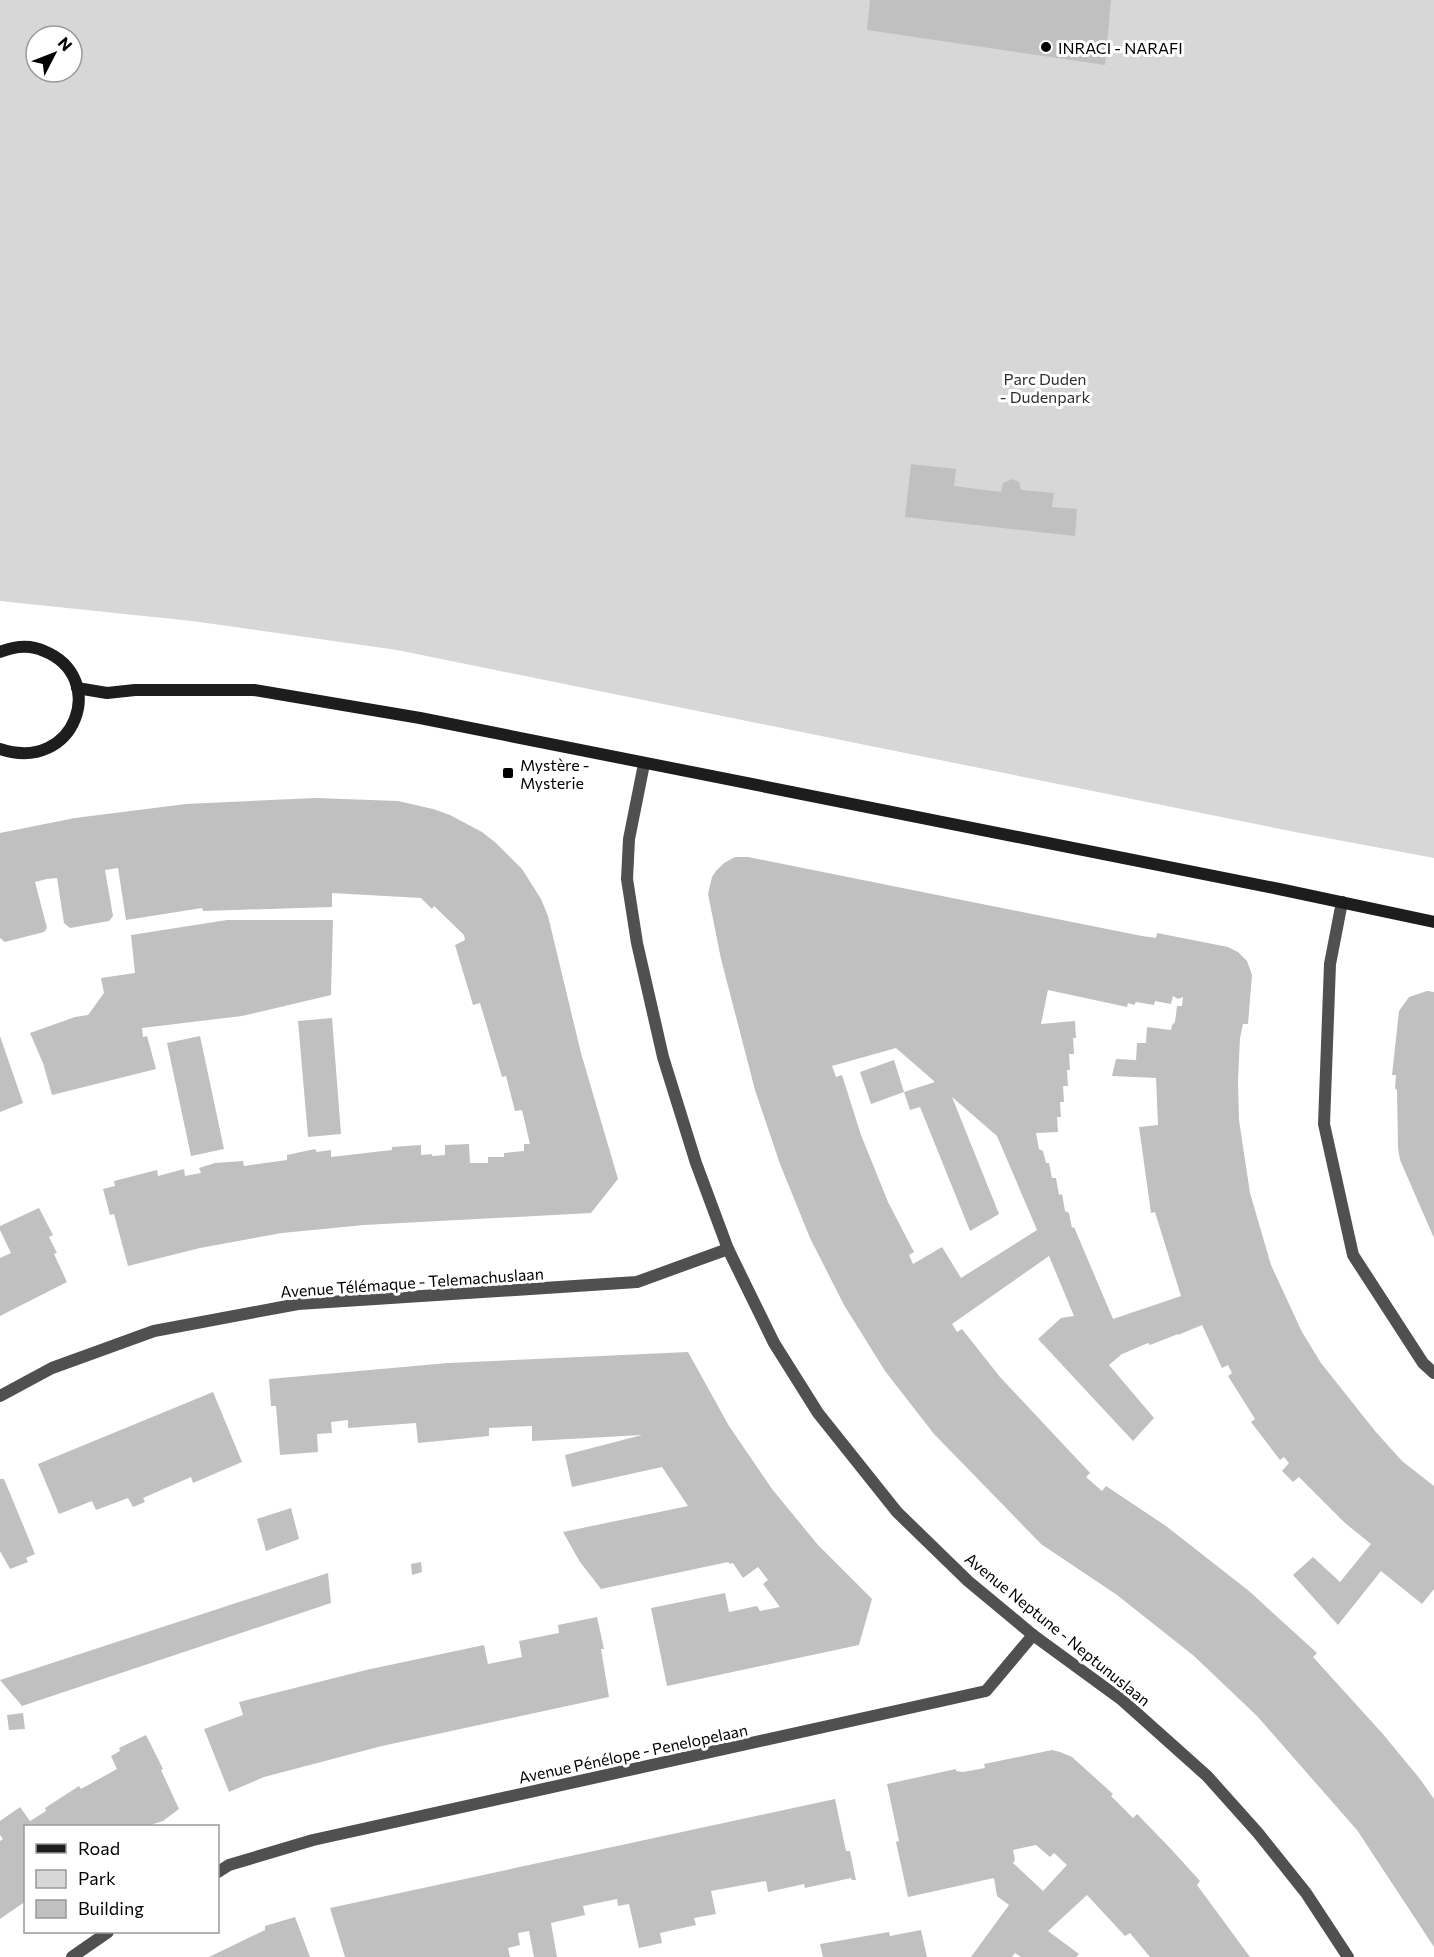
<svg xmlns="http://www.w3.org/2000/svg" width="1434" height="1957" font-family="Commissioner,sans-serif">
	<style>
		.green { fill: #d7d7d7; fill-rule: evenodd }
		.building { fill: #c0c0c0; fill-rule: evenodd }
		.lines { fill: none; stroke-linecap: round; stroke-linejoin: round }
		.street { stroke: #505050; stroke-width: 12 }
		.secondary { stroke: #1d1d1d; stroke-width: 12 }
		.poi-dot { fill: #000; stroke: #fff; stroke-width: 2 }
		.labels { text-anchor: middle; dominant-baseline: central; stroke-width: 6; stroke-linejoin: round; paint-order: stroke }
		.poi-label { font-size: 16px; fill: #000; stroke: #fff; text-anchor: start }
		.park-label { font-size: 16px; fill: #2e2e2e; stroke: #fff }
		.street-label { font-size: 16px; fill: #000; stroke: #fff }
	</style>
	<rect width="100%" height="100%" fill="#fff"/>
	<!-- green -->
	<path class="green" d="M 0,0 L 1434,0 L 1434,858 L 1295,832 L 397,650 L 192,621 L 0,601 ZM 36,36 L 72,36 L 72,72 L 36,72 Z"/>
	<!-- building -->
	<g class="building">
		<polygon points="870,0 1111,0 1105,65 867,30"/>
		<polygon points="911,464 956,469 954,486 1001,492 1003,483 1012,479 1019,482 1021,490 1054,493 1052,507 1077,509 1075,536 905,517"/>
		<polygon points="316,798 398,801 433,809 450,815 482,832 496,843 522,869 541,899 548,916 581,1053 618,1179 591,1213 364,1225 282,1233 200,1248 128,1266 114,1214 110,1215 103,1189 115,1186 114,1181 157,1170 158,1176 184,1169 185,1176 201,1173 199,1168 215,1163 243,1161 244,1166 287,1160 287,1155 315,1149 317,1152 331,1150 331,1157 392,1150 392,1147 421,1145 421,1155 432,1154 432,1156 445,1155 445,1145 469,1144 470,1163 488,1163 488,1157 504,1157 504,1153 524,1151 524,1144 530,1144 522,1110 515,1111 506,1076 502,1077 480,1003 473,1005 455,945 465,940 464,935 434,906 432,909 421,898 332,893 332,907 203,911 202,908 126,920 118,868 105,870 113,916 109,921 70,928 64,923 57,878 47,879 35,882 47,928 44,932 5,942 0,938 0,833 75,818 186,804"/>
		<path d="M 735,857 L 748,857 L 1142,936 L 1156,938 L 1157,933 L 1228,947 L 1238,952 L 1247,961 L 1252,975 L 1248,1024 L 1243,1024 L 1240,1038 L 1238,1080 L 1239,1120 L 1250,1193 L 1271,1265 L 1302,1332 L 1321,1363 L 1375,1431 L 1402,1461 L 1434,1486 L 1434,1589 L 1422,1604 L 1381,1571 L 1338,1625 L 1293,1575 L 1313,1557 L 1340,1582 L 1371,1544 L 1345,1523 L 1299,1477 L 1293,1482 L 1282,1471 L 1289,1463 L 1284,1457 L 1280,1460 L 1251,1422 L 1255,1419 L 1228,1376 L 1232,1373 L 1228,1365 L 1222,1368 L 1202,1325 L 1178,1335 L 1178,1334 L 1150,1345 L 1148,1343 L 1134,1349 L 1122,1354 L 1109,1365 L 1154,1418 L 1133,1441 L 1038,1339 L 1061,1318 L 1074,1316 L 1049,1256 L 952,1324 L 957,1332 L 962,1329 L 1000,1377 L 1090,1473 L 1086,1477 L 1102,1491 L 1106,1486 L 1166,1526 L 1249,1591 L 1317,1653 L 1313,1657 L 1382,1733 L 1420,1779 L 1434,1799 L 1434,1947 L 1357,1830 L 1257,1716 L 1194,1656 L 1117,1595 L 1041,1544 L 934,1434 L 885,1371 L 844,1305 L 810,1238 L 780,1164 L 755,1090 L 721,959 L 708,894 L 712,877 L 716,871 L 724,863 ZM 1048,990 L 1127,1007 L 1128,1003 L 1134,1005 L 1136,1002 L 1154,1005 L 1155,1001 L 1171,1004 L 1173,996 L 1178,999 L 1183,997 L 1182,1006 L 1177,1006 L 1175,1022 L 1172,1025 L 1171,1030 L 1147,1027 L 1146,1043 L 1137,1043 L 1136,1060 L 1116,1059 L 1112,1076 L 1156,1078 L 1158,1125 L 1139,1127 L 1151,1213 L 1155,1212 L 1181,1296 L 1113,1319 L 1074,1227 L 1072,1228 L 1069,1213 L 1065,1211 L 1062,1194 L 1059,1195 L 1056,1178 L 1052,1178 L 1049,1163 L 1046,1163 L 1043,1151 L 1039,1149 L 1036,1133 L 1058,1132 L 1057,1117 L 1061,1117 L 1060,1102 L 1064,1102 L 1063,1086 L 1068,1086 L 1067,1070 L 1070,1070 L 1069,1054 L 1074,1054 L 1073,1038 L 1076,1038 L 1075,1021 L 1041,1024 ZM 896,1048 L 935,1082 L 904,1092 L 894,1060 L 860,1072 L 871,1104 L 904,1092 L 910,1110 L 920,1107 L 970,1231 L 999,1214 L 952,1097 L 997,1136 L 1037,1230 L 961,1278 L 942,1247 L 913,1264 L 909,1255 L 914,1252 L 888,1202 L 861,1135 L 842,1075 L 836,1077 L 832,1066 Z"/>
		<polygon points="227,920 333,920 331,995 242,1016 142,1028 143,1037 147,1036 156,1069 52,1095 43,1063 30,1033 75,1017 88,1015 104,993 101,978 135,973 131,935"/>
		<polygon points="1427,991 1434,992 1434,1238 1400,1160 1398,1148 1397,1090 1395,1088 1396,1075 1392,1075 1399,1011 1409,997"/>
		<polygon points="332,1018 341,1134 308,1137 298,1021"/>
		<polygon points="0,1036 23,1103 0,1112"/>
		<polygon points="200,1036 224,1149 191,1156 167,1043"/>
		<polygon points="39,1208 53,1235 49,1237 57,1253 54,1254 67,1282 0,1316 0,1258 11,1253 0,1230 0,1226"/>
		<polygon points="688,1352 729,1426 772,1489 818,1545 872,1599 859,1645 667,1686 651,1608 725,1593 729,1612 757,1606 760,1611 780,1607 763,1584 768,1580 758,1567 743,1578 733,1563 730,1564 728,1562 601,1589 580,1562 563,1532 688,1506 662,1467 572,1487 565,1455 642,1435 532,1441 532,1426 489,1428 489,1436 418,1443 416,1423 348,1428 348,1420 331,1422 332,1433 317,1434 318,1452 280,1455 276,1406 271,1406 269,1379 448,1363"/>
		<polygon points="213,1392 242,1462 193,1483 191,1477 143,1498 145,1502 133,1507 128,1498 96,1510 92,1501 59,1514 38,1464"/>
		<polygon points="0,1479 4,1479 35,1554 26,1558 28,1562 10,1569 0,1551"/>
		<polygon points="291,1508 299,1539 266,1551 257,1519"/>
		<polygon points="421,1562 422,1572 412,1575 411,1564"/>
		<polygon points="328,1573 331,1603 22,1706 0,1680"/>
		<polygon points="597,1617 604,1649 601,1649 609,1697 382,1746 264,1777 229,1792 204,1729 243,1715 239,1702 366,1670 484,1645 488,1664 522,1657 519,1641 559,1633 558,1625"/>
		<polygon points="23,1713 25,1729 9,1730 7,1715"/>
		<polygon points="146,1735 163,1769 161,1770 179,1809 163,1821 147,1826 26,1826 26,1901 0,1919 0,1841 3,1839 0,1835 0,1821 20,1807 30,1821 46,1811 45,1808 79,1786 81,1789 117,1769 111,1756 120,1751 119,1748"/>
		<path d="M 1052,1750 L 1060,1752 L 1072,1757 L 1113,1794 L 1111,1796 L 1133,1818 L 1137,1814 L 1170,1848 L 1200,1881 L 1197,1885 L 1250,1957 L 1150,1957 L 1130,1933 L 1125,1936 L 1087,1895 L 1048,1931 L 1079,1954 L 1076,1957 L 1021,1957 L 1015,1953 L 1012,1957 L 971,1957 L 1009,1905 L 997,1896 L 994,1878 L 908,1897 L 896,1842 L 899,1841 L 887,1784 L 956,1769 L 956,1771 L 963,1772 L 985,1768 L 984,1764 ZM 1036,1845 L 1050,1857 L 1054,1853 L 1067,1865 L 1043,1891 L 1013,1863 L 1015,1860 L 1013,1850 Z"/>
		<polygon points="835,1799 846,1851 850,1851 856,1880 852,1880 851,1878 805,1888 804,1884 768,1892 766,1881 711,1891 716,1914 694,1918 696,1925 660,1933 662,1943 639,1948 629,1904 618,1906 617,1899 583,1906 585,1915 551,1923 557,1957 534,1957 529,1931 518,1933 520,1945 508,1948 510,1957 345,1957 330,1908"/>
		<polygon points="295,1917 310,1957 209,1957 265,1930 265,1926"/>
		<polygon points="921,1930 927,1957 823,1957 820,1944 889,1932 890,1936"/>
	</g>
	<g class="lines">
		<!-- street -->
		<g class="street">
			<polyline points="644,764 629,839 627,879 637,943 663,1057 696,1163 728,1249 774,1343 818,1413 897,1512 968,1581 1033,1635 1122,1700 1207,1776 1258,1833 1306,1893 1348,1957"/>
			<polyline points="1342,902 1330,964 1324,1124 1353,1255 1423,1363 1434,1373"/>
			<polyline points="0,1396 52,1368 154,1331 298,1304 637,1282 728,1249"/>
			<polyline points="218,1872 229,1865 313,1840 986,1691 1033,1635"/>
			<polyline points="72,1957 108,1932"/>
		</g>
		<!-- secondary -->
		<g class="secondary">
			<path d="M 0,652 C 15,646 29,644 44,651 C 109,677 76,774 0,749"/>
			<polyline points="77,688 107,693 135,690 254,690 420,718 1279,889 1434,922"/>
		</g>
	</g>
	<!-- markers -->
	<g class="poi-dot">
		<circle cx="1046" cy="47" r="6"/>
		<rect x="502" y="767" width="12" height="12" rx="3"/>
	</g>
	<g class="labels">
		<!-- poi labels -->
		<g class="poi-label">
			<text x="1058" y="47">INRACI - NARAFI</text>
			<text x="520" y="764">Mystère -<tspan x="520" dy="18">Mysterie</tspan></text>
		</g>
		<!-- park labels -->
		<g class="park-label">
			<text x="1045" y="378">Parc Duden<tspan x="1045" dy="18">- Dudenpark</tspan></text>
		</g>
		<!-- street labels -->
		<g class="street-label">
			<text transform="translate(412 1282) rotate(-4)">Avenue Télémaque - Telemachuslaan</text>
			<text transform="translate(1058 1629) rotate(39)">Avenue Neptune - Neptunuslaan</text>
			<text transform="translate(633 1753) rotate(-12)">Avenue Pénélope - Penelopelaan</text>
		</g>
	</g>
	<!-- legend -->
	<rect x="24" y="1825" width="195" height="108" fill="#ffffff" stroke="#999999" stroke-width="1.5"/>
	<rect x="36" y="1844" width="30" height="9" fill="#1d1d1d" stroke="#999999" stroke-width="1.5"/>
	<text x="78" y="1855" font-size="18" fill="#000000">Road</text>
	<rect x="36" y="1870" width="30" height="18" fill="#d7d7d7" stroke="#999999" stroke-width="1.5"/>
	<text x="78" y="1885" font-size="18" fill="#000000">Park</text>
	<rect x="36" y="1900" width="30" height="18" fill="#c0c0c0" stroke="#999999" stroke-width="1.5"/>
	<text x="78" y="1915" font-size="18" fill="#000000">Building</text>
	<!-- north arrow -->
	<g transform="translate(54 54) rotate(48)"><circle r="28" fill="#ffffff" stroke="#999999" stroke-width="1.5"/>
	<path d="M0-4.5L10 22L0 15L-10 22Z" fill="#000000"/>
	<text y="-9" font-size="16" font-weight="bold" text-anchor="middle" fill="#000000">N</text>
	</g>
</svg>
